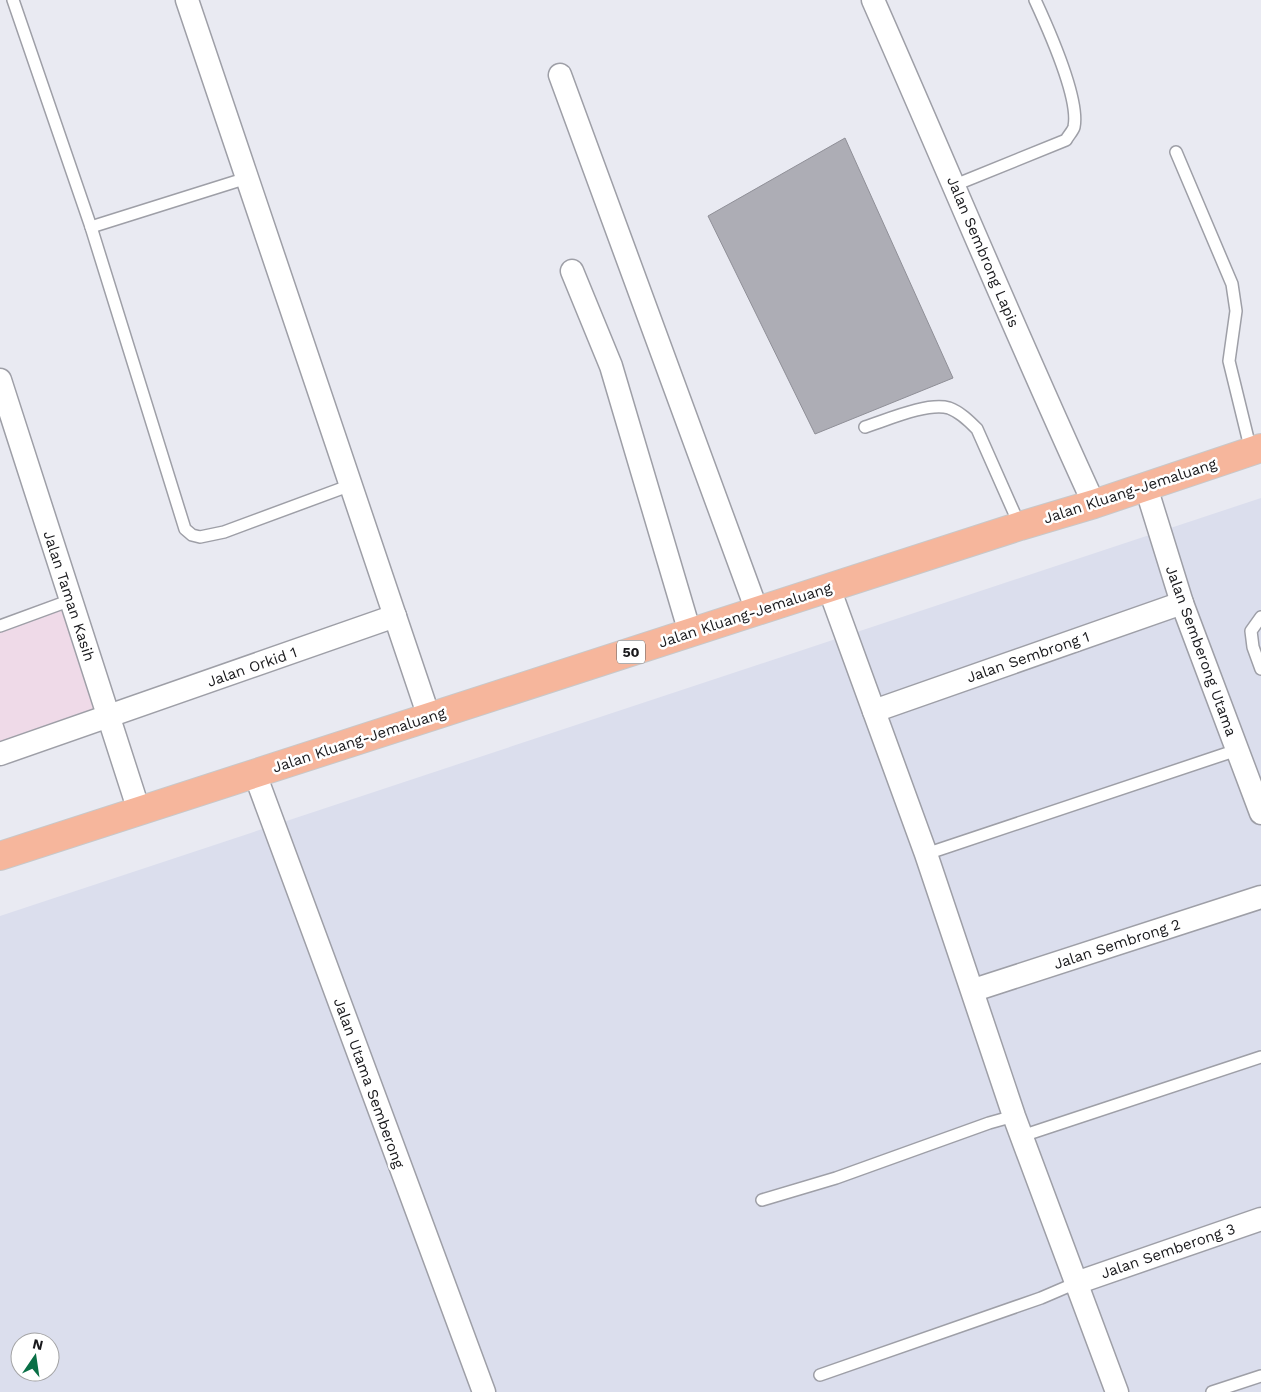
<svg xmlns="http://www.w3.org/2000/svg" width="1261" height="1392" font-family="'Work Sans',sans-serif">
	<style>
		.commercial { fill: #efdae8 }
		.built { fill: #dbdeed; fill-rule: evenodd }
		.building { fill: #adadb5; stroke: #8f8f97 }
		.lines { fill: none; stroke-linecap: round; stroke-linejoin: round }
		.service-casing { stroke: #9e9fa7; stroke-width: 14 }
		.minor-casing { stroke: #9e9fa7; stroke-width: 25 }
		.trunk-casing { stroke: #c8c8c9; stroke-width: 30 }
		.service { stroke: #fff; stroke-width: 11 }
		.minor { stroke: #fff; stroke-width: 22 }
		.trunk { stroke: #f6b69c; stroke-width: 28 }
		.labels { text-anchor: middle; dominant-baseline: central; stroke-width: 5; stroke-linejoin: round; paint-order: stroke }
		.shield { fill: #fff; stroke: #5e5e60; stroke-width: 1 }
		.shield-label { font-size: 14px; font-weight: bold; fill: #19191c }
		.street-label { font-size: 15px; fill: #19191c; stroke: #fff }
	</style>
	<rect width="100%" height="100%" fill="#e9eaf2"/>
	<!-- commercial -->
	<polygon class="commercial" points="79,589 121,725 0,763 0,620"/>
	<!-- built -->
	<path class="built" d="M 1261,498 L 1261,1392 L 0,1392 L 0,916 ZM 20,1342 L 50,1342 L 50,1372 L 20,1372 Z"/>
	<!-- building -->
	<polygon class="building" points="845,138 953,378 815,434 708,216"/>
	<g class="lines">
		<!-- service casing -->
		<g class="service-casing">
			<g id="service">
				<polyline points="13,0 91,227 185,529 192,535 200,537 224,532 351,485"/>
				<polyline points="1176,152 1232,284 1236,311 1229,361 1251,451"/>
				<path d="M 955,185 L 1066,140 C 1068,136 1073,131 1074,127 C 1080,99 1047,26 1035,0"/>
				<polyline points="91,227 247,178"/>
				<path d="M 865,427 C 887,420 927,402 949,408 C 960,412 969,421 977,429 L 1020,526"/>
				<polyline points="1261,617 1251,631 1253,647 1261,669"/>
				<polyline points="0,626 71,600"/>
				<polyline points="926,854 1237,750"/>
				<polyline points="1022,1136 1261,1057"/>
				<polyline points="762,1200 836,1178 989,1123 1014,1116"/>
				<polyline points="820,1375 1041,1298 1076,1283"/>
				<polyline points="1212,1392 1261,1376"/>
			</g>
		</g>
		<!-- minor casing -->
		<g class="minor-casing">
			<g id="minor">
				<polyline points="187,0 429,717"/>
				<path d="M 873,0 C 947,168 1017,337 1094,504"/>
				<polyline points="560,75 757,611"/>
				<polyline points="572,271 611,366 690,633"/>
				<polyline points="0,380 139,811"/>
				<polyline points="1146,487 1182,603 1261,813"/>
				<polyline points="829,588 926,854 1014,1116 1117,1392"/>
				<polyline points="874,711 1182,603"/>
				<polyline points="0,754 395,616"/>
				<polyline points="255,774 484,1392"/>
				<polyline points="974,990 1261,897"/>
				<polyline points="1076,1283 1261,1219"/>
			</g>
		</g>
		<!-- trunk casing -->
		<g class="trunk-casing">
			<polyline id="trunk" points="0,856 1020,526 1094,504 1261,448"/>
		</g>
		<!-- service -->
		<use href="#service" class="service"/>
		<!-- minor -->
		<use href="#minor" class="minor"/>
		<!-- trunk -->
		<use href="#trunk" class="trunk"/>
	</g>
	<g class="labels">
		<!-- shield labels -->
		<rect class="shield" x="617" y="640.5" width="28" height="23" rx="4"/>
		<g class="shield-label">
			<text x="631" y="652">50</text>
		</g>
		<!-- street labels -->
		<g class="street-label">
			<text transform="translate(983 252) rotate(67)">Jalan Sembrong Lapis</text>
			<text transform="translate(1130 491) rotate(-18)">Jalan Kluang-Jemaluang</text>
			<text transform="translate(69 596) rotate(72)">Jalan Taman Kasih</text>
			<text transform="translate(745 615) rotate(-18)">Jalan Kluang-Jemaluang</text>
			<text transform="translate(1201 651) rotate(70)">Jalan Semberong Utama</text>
			<text transform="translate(1028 657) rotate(-19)">Jalan Sembrong 1</text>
			<text transform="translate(252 667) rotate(-19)">Jalan Orkid 1</text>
			<text transform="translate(359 740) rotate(-18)">Jalan Kluang-Jemaluang</text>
			<text transform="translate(1117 944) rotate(-18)">Jalan Sembrong 2</text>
			<text transform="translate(369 1083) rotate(70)">Jalan Utama Semberong</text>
			<text transform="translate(1168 1251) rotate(-19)">Jalan Semberong 3</text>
		</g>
	</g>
	<!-- north arrow -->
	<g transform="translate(35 1357) rotate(13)"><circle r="24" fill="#ffffff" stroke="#a3a3a4"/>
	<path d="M0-4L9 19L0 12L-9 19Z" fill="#096f46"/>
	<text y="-8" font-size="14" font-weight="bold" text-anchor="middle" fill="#19191c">N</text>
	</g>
</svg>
